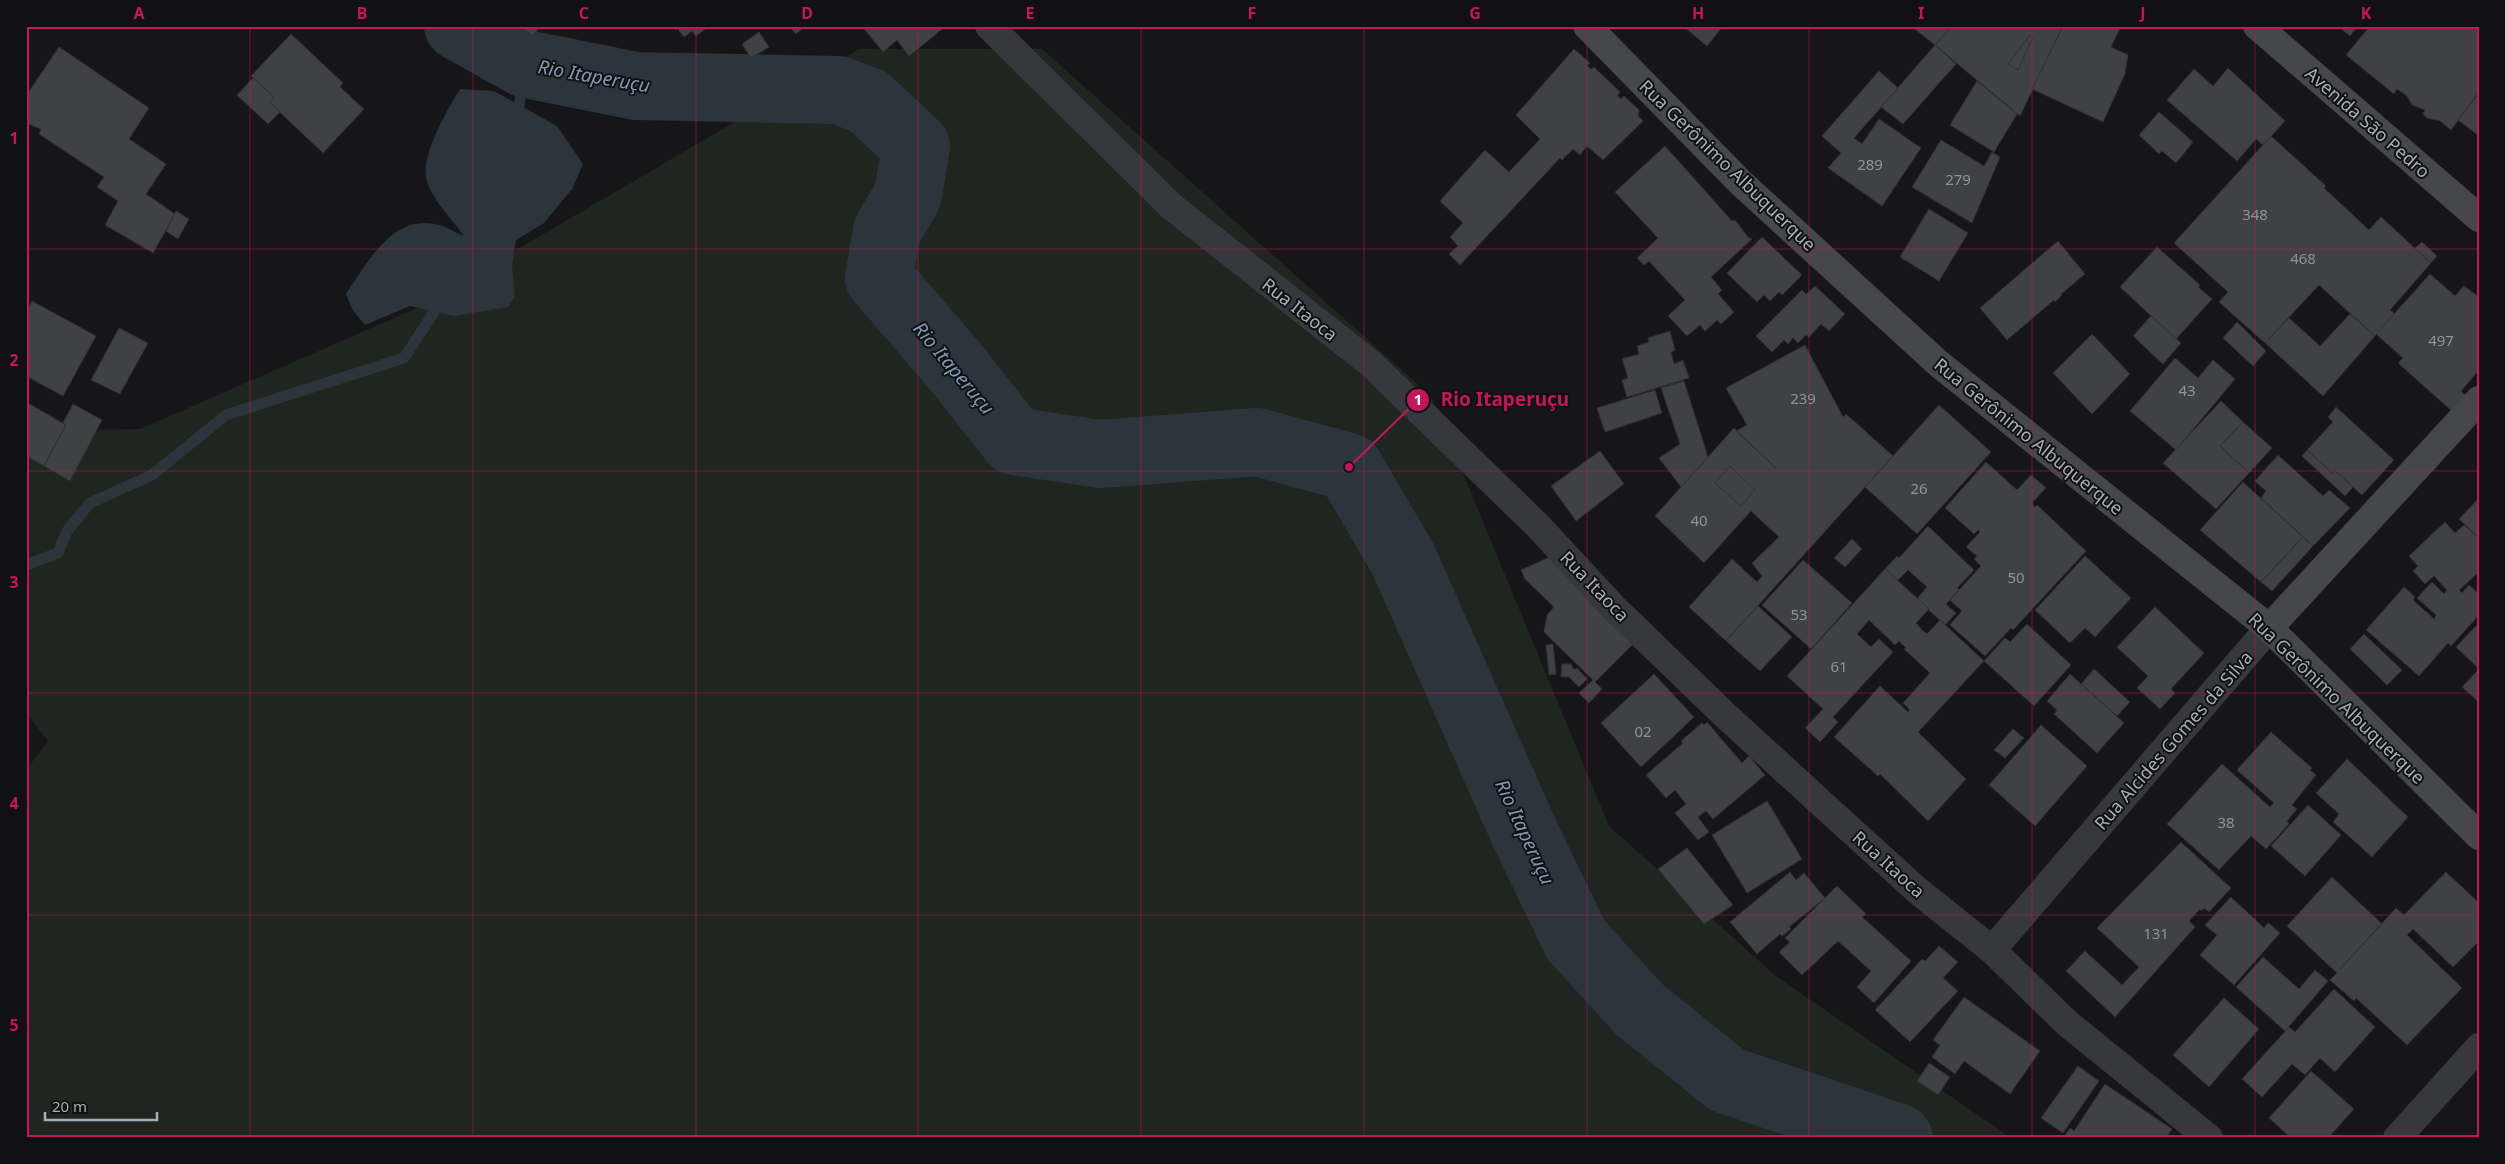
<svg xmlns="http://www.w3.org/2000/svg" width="2505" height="1164" font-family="'Noto Sans',sans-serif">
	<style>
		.green { fill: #1e261f }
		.water { fill: #2c353c }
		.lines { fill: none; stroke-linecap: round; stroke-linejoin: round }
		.stream { stroke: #2c353c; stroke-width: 11 }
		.river { stroke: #2c353c; stroke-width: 68 }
		.building { fill: #404145; stroke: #303034 }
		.street { stroke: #37383d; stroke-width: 28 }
		.secondary { stroke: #45474d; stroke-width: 28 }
		.grid { fill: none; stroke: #c2185b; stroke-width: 1; stroke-opacity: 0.55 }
		.labels { text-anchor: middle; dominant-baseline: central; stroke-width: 4; stroke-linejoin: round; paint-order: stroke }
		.number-label { font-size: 15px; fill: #8e929b }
		.street-label { font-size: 18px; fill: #a8adb8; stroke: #111113 }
		.water-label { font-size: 19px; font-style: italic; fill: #7f9bb3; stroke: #111113 }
		.leader { fill: none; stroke: #c2185b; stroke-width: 2 }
		.callout-dot { fill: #c2185b; stroke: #111113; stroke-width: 2 }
		.mark-label { font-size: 15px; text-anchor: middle; font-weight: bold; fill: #fff }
		.callout-label { font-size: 19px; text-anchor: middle; font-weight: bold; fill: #c2185b; stroke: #111113; stroke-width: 4; stroke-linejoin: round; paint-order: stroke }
		.neatline { fill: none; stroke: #c2185b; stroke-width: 2 }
		.grid-label { font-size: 16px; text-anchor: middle; font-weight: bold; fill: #c2185b }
	</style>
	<rect width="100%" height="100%" fill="#161618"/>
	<!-- green -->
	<polygon class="green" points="859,49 1042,49 1431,396 1609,826 1776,976 2011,1138 26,1138 26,770 48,741 26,713 26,431 140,429 417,308"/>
	<!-- water -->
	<path class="water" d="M 460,89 L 494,91 L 557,126 L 583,164 L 572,189 L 544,223 L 516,240 L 512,266 L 515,296 L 508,307 L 454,316 L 410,306 L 365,325 L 352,309 L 346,294 C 367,263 392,215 435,224 C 445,225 455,233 464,236 C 452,219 434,202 427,182 C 419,157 448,109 460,89 Z"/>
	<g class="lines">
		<!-- stream -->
		<g class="stream">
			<polyline points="517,118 526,64"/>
			<polyline points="26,565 58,553 67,531 90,503 152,475 226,415 404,358 442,300"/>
		</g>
		<!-- river -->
		<polyline class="river" points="458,26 526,64 636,86 838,90 868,101 916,146 908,195 887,231 879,278 954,365 1014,441 1100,454 1257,442 1349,467 1403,559 1523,830 1576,940 1639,1009 1727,1080 1899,1138"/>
	</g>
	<!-- building -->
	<g class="building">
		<polygon points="522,26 541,26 532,36"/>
		<polygon points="673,26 709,26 696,36 692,31 684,37 677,28 676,30"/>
		<polygon points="789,26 805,26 796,34"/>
		<polygon points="862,26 946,26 909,56 897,40 883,52"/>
		<polygon points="1683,26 1723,26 1707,46"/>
		<polygon points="1911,26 1952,26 1935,45"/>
		<polygon points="1952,26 2063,26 2020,116 1935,45"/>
		<polygon points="2063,26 2121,26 2111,47 2128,55 2125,74 2103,122 2032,89"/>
		<polygon points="2338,26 2358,26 2350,36"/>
		<polygon points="2370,26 2479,26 2479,92 2451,130 2440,121 2427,118 2423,114 2425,110 2412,105 2407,96 2397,89 2394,94 2346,55"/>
		<polygon points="759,32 769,47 751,58 742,44"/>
		<polygon points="291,34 343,83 340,87 364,109 323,153 269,102 274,97 251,76"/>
		<polygon points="2030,35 2033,37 2018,70 2008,64"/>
		<polygon points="1935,45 1956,64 1903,124 1881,107"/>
		<polygon points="59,47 149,108 129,139 166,164 146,194 175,214 153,253 105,225 118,201 97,187 104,177 39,134 41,129 26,123 26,96"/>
		<polygon points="1574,49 1590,63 1587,66 1591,69 1594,67 1620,92 1617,96 1621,99 1624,96 1639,110 1638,116 1643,121 1603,160 1587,146 1580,155 1573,149 1562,160 1560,158 1460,265 1449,254 1458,246 1450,237 1463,223 1440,201 1485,150 1509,172 1540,139 1516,115"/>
		<polygon points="2228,68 2285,121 2263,145 2256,139 2237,161 2167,100 2194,69 2213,86"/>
		<polygon points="1879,71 1898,88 1854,138 1862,144 1879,119 1921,148 1882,206 1828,168 1841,153 1822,136"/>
		<polygon points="253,78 274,97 269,102 280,112 268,124 237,95"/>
		<polygon points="1977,81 2017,114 1994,152 1950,125"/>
		<polygon points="2479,93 2479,136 2458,120"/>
		<polygon points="2159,112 2193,142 2176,163 2162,151 2159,154 2139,135"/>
		<polygon points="2271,136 2326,186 2324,188 2369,230 2381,217 2431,263 2390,310 2395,314 2375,336 2319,285 2265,343 2219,302 2228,292 2174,243"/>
		<polygon points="1941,140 1984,166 1992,152 2000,157 1972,223 1912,187"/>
		<polygon points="1665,146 1732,221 1735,220 1748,237 1752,239 1711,277 1722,290 1718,294 1734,312 1721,324 1717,320 1705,331 1700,325 1687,336 1668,316 1685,300 1649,261 1644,265 1637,258 1658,238 1615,192"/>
		<polygon points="1929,209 1968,233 1939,281 1900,257"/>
		<polygon points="176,211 189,219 178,239 166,231"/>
		<polygon points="1762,237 1802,275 1782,295 1779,292 1770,301 1764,295 1757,302 1727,273"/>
		<polygon points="2058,241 2085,274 2061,294 2062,295 2055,302 2054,300 2007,340 1980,308"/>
		<polygon points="2422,242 2437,256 2431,263 2415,248"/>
		<polygon points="2157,247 2200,285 2198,287 2212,299 2176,339 2120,287"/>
		<polygon points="2430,274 2455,296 2464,286 2479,297 2479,370 2461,391 2467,397 2453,412 2398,363 2403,358 2376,334"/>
		<polygon points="1815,286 1845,314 1829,331 1821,324 1809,337 1806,335 1798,343 1793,338 1788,344 1784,340 1772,352 1756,336 1802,290 1806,294"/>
		<polygon points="32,301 96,336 63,396 26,376 26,311"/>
		<polygon points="2350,314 2375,336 2323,396 2265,343 2289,318 2320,346"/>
		<polygon points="2151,316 2181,343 2163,364 2133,336"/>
		<polygon points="2237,322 2266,351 2253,366 2223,338"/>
		<polygon points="119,328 148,343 120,394 91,380"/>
		<polygon points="1670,331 1675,350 1671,352 1674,364 1683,360 1689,378 1627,397 1622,380 1628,378 1622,359 1639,354 1637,346 1649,342 1648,338"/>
		<polygon points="2092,334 2130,374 2092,414 2053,373"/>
		<polygon points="1805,345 1843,417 1846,414 1893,456 1726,641 1689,607 1732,559 1757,582 1762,576 1752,563 1779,537 1751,511 1704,563 1655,516 1734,428 1776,468 1736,431 1747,425 1726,388"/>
		<polygon points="2175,358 2198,378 2213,360 2235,379 2176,450 2130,411"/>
		<polygon points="1684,381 1708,457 1681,487 1659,458 1680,444 1661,388"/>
		<polygon points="1655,390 1662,413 1605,432 1597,408"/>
		<polygon points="2221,401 2243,422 2220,446 2249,473 2216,509 2163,463"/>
		<polygon points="26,402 66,425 44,466 26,456"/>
		<polygon points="73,404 102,420 70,481 44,466 66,425 63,423"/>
		<polygon points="1939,405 1991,452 1917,534 1865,487"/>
		<polygon points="2336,407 2394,460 2362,495 2334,470 2332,473 2307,450 2333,422 2328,417"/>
		<polygon points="2243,422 2272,448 2249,473 2220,446"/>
		<polygon points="2307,450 2332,473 2334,470 2353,487 2345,496 2302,456"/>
		<polygon points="1600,451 1624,484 1576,521 1551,486"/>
		<polygon points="2278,455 2323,496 2329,490 2350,508 2313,546 2261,498 2266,491 2255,481"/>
		<polygon points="1986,462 2017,490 2031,475 2046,488 2032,503 2035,507 2037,505 2086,551 2013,630 2011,628 1985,656 1950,625 1962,611 1950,600 1981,566 1974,559 1977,556 1966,547 1980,532 1978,530 1974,534 1945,508"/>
		<polygon points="1730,466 1755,490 1741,506 1715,483"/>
		<polygon points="2243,482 2303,537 2261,582 2200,530"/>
		<polygon points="2479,498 2479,538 2459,519"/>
		<polygon points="2445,522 2455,533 2464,525 2479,538 2479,572 2459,590 2462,593 2469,585 2479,594 2479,615 2451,646 2448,643 2419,676 2366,630 2404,587 2415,597 2413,600 2434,619 2436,615 2417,598 2432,582 2444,594 2447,590 2434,576 2425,584 2413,571 2418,566 2409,556"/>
		<polygon points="1928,526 1974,570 1957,588 1959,590 1946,604 1956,613 1945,625 1917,599 1927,587 1908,570 1897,581 1885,569 1897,556 1899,558"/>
		<polygon points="2303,537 2313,546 2272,591 2261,582"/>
		<polygon points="1852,539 1862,549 1845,567 1834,558"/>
		<polygon points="1552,556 1566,570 1563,573 1634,643 1595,682 1602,689 1589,703 1579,693 1593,680 1544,632 1547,615 1554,607 1525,579 1521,570"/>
		<polygon points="2085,556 2131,598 2095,637 2085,628 2070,643 2035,610"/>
		<polygon points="1803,560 1852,603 1811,649 1762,605"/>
		<polygon points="1885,569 1929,609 1916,623 1922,630 1927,634 1940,620 1984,661 1918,732 1966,779 1928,821 1880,774 1878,776 1834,737 1880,686 1908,712 1910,710 1903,703 1930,673 1904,649 1906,648 1899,641 1895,645 1869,620 1857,634 1871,647 1879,639 1893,652 1833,717 1838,722 1820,742 1805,728 1823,709 1787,676"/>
		<polygon points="1758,606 1792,637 1760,671 1726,641"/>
		<polygon points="2155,607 2204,653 2171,689 2175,693 2160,709 2137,688 2148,676 2117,647"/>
		<polygon points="2479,623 2479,669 2456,647"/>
		<polygon points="2027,624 2071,665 2034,706 1984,661 2005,638 2010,642"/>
		<polygon points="2364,634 2402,670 2387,685 2350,649"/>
		<polygon points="1553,644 1556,674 1549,675 1546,645"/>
		<polygon points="1562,664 1571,664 1574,670 1577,668 1587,679 1579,687 1569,677 1561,677"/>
		<polygon points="2094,669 2130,702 2117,716 2081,684"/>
		<polygon points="2479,669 2479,702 2462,687"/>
		<polygon points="1654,674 1694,717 1641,767 1601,723"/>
		<polygon points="2070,674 2124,723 2097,753 2054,714 2057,710 2047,701"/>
		<polygon points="1707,722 1742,763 1749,756 1765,775 1713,819 1706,811 1698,817 1709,832 1698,840 1675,813 1686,804 1675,790 1666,798 1646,775 1683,743 1681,741 1702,723 1704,725"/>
		<polygon points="2041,725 2087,766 2035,826 1989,785"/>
		<polygon points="2013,729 2024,738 2005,758 1994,750"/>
		<polygon points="2271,732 2312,768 2310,770 2316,775 2292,805 2297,809 2287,821 2289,824 2266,849 2251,836 2219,870 2167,824 2222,764 2270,807 2274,803 2237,770"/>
		<polygon points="2347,759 2408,817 2372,857 2333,822 2339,814 2316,793"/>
		<polygon points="1767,801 1802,859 1747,893 1712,835"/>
		<polygon points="2308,805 2341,835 2305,876 2271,846"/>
		<polygon points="2181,842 2231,888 2209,912 2204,908 2201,911 2200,909 2189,921 2195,927 2115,1017 2066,971 2085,951 2122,985 2139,967 2097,928"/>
		<polygon points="1687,848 1733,905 1704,924 1658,869"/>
		<polygon points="1790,872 1796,880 1804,873 1825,898 1789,927 1791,929 1782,936 1780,934 1757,954 1730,922"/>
		<polygon points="2446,872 2479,903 2479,941 2453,967 2413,929 2407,935 2462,988 2407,1045 2356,998 2354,1001 2330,980 2337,973 2287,926 2332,877 2382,924 2340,969 2396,908 2404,915"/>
		<polygon points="1837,886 1866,914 1862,917 1911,961 1874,1003 1857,987 1871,971 1838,941 1802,975 1779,952 1790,942 1785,938"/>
		<polygon points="2231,897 2264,928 2268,923 2280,933 2234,985 2200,955 2217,935 2205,925"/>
		<polygon points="1939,946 1958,962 1943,978 1958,991 1910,1042 1875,1010 1922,959 1925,961"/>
		<polygon points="2263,957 2299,989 2315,970 2328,981 2285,1031 2236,987"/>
		<polygon points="2334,989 2375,1027 2335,1072 2320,1058 2305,1075 2292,1064 2262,1097 2242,1079 2289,1027 2295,1032"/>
		<polygon points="1964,997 2040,1051 2010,1094 1964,1061 1955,1074 1932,1057 1940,1045 1933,1040"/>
		<polygon points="2224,998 2259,1029 2209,1087 2173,1055"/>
		<polygon points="1929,1063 1950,1077 1938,1095 1917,1081"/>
		<polygon points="2078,1066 2099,1081 2063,1133 2041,1118"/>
		<polygon points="2311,1071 2354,1109 2328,1138 2291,1138 2269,1118"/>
		<polygon points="2105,1084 2172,1129 2166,1138 2063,1138 2070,1128 2074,1131"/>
	</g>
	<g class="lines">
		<!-- street -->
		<g class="street">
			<polyline points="989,26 1171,206 1370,363 1538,526 1614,608 1726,716 1832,813 1918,891 1992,950 2067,1023 2209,1138"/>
			<polyline points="1992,950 2269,628"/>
			<polyline points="2397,1138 2479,1047"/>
		</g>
		<!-- secondary -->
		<g class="secondary">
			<polyline points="1587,26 1741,183 1939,364 2269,628 2479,836"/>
			<polyline points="2257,26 2479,218"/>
			<polyline points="2269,628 2479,400"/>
		</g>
	</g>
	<!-- grid -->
	<path class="grid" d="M 250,26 L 250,1138M 473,26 L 473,1138M 696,26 L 696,1138M 918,26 L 918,1138M 1141,26 L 1141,1138M 1364,26 L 1364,1138M 1587,26 L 1587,1138M 1809,26 L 1809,1138M 2032,26 L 2032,1138M 2255,26 L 2255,1138M 26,249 L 2479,249M 26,471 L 2479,471M 26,693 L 2479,693M 26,915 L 2479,915"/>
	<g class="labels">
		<!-- number labels -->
		<g class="number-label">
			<text x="1870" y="164">289</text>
			<text x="1958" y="179">279</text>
			<text x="2255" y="214">348</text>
			<text x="2303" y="258">468</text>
			<text x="2441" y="340">497</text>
			<text x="2187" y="390">43</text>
			<text x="1803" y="398">239</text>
			<text x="1919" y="488">26</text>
			<text x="1699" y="520">40</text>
			<text x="2016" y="577">50</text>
			<text x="1799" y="614">53</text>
			<text x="1839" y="666">61</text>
			<text x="1643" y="731">02</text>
			<text x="2226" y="822">38</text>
			<text x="2156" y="933">131</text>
		</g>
		<!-- street labels -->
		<g class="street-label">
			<text transform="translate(2368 122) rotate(41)">Avenida São Pedro</text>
			<text transform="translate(1728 165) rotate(44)">Rua Gerônimo Albuquerque</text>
			<text transform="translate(1300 309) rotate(38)">Rua Itaoca</text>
			<text transform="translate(2029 436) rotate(39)">Rua Gerônimo Albuquerque</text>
			<text transform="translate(1595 586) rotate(46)">Rua Itaoca</text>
			<text transform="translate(2337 698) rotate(44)">Rua Gerônimo Albuquerque</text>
			<text transform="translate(2173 740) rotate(-49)">Rua Alcides Gomes da Silva</text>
			<text transform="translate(1889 864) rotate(42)">Rua Itaoca</text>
		</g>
		<!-- water labels -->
		<g class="water-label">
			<text transform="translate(594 76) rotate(10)">Rio Itaperuçu</text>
			<text transform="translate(954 368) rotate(50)">Rio Itaperuçu</text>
			<text transform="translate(1525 832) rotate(65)">Rio Itaperuçu</text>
		</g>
	</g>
	<!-- callouts -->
	<path class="leader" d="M1349 467L1418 400"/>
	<g class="callout-dot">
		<circle cx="1349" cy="467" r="5"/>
		<circle cx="1418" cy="400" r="12"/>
	</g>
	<g class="mark-label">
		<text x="1418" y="405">1</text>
	</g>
	<g class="callout-label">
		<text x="1505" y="406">Rio Itaperuçu</text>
	</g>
	<!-- border -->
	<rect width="2505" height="1164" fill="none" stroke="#111113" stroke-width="55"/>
	<!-- scale -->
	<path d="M45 1112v8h112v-8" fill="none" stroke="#a8adb8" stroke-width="2.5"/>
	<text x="52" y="1112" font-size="15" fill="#a8adb8" stroke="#111113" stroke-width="4" paint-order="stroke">20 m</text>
	<rect x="28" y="28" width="2450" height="1108" class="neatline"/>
	<g class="grid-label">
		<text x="139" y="19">A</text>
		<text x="362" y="19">B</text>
		<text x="584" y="19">C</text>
		<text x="807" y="19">D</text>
		<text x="1030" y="19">E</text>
		<text x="1252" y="19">F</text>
		<text x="1475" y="19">G</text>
		<text x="1698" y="19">H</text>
		<text x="1921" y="19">I</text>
		<text x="2143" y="19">J</text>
		<text x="2366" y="19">K</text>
		<text x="14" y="144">1</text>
		<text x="14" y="366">2</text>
		<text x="14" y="588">3</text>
		<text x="14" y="809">4</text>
		<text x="14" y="1031">5</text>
	</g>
</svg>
